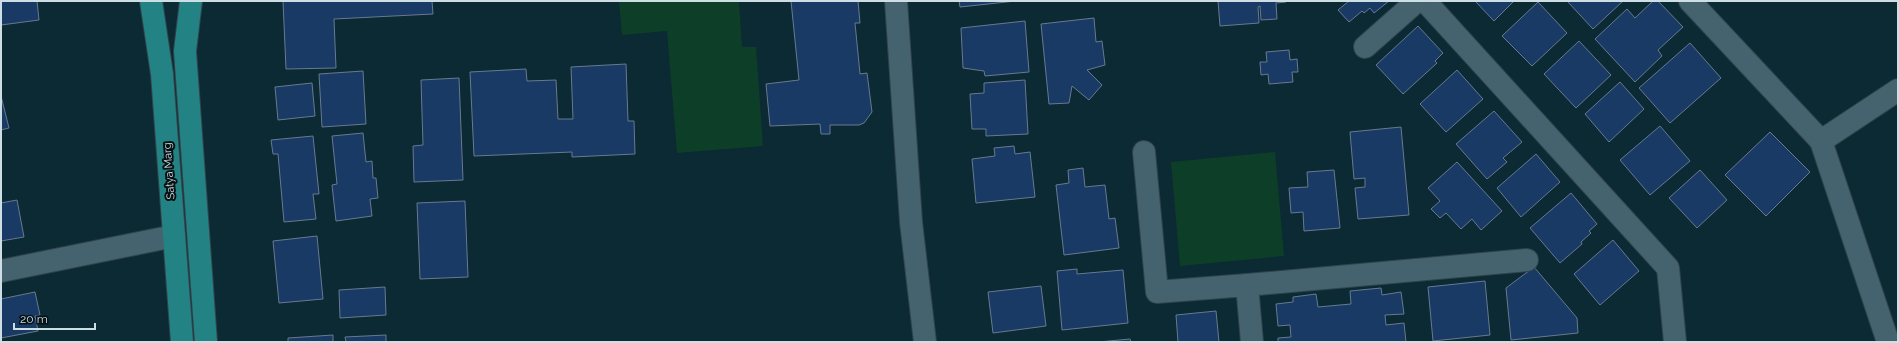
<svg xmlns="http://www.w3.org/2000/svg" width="1899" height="343" font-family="Raleway,sans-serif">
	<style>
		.green { fill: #0d3e27 }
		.building { fill: #183a64; stroke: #687990 }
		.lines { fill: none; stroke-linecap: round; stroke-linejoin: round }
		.minor-casing { stroke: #31434a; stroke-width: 24 }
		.major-casing { stroke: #31434a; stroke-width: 24 }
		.minor { stroke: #44636e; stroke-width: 22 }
		.major { stroke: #238283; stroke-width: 22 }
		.labels { text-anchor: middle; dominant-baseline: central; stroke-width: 4; stroke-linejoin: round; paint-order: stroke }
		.street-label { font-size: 11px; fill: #cddee5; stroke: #051115 }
	</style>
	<rect width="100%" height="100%" fill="#0b2a34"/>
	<!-- green -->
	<g class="green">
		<polygon points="619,1 739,1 742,47 756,47 763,146 677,153 667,31 622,35"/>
		<polygon points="1275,152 1284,256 1180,266 1171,162"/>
	</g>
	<!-- building -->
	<g class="building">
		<polygon points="1,1 37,1 39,20 1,25"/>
		<polygon points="283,1 432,1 433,14 334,19 336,68 286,69"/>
		<polygon points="791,1 858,1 860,23 855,23 860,74 867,73 872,112 864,123 859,125 830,125 830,134 821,134 820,124 770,126 766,84 799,80"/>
		<polygon points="959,1 1016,1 960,7"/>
		<polygon points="1218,1 1286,1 1286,2 1276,3 1277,19 1261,20 1260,6 1258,7 1259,23 1220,26"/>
		<polygon points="1349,1 1389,1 1374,13 1370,8 1364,13 1362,11 1349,22 1338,10"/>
		<polygon points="1475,1 1514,1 1494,21"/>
		<polygon points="1567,1 1623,1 1593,29"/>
		<polygon points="1653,1 1658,1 1683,27 1658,50 1662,56 1635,82 1595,39 1627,9 1635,18"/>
		<polygon points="1538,2 1567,33 1532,66 1502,36"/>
		<polygon points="1094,18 1096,42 1102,41 1105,65 1087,70 1102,85 1089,100 1072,86 1069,103 1049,104 1041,24"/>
		<polygon points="1025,21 1029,72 985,76 984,71 963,68 961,28"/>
		<polygon points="1418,26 1443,53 1435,61 1437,63 1403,94 1376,65"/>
		<polygon points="1579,41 1611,75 1576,108 1544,74"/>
		<polygon points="1690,43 1721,78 1670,123 1639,88"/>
		<polygon points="1289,50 1290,60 1297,59 1298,72 1292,72 1293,82 1269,84 1268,74 1261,75 1260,62 1267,62 1266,52"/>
		<polygon points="626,64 628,121 634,121 635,154 572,157 572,152 474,156 470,72 526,69 527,81 556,80 558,119 573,119 571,67"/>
		<polygon points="1457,70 1483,99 1446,132 1420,104"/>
		<polygon points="363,71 366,124 322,127 319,74"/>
		<polygon points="459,78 463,180 414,182 413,146 423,145 421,80"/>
		<polygon points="1025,80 1028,134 986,136 986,129 972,129 970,94 984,93 984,83"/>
		<polygon points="1620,82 1644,109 1609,142 1585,114"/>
		<polygon points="312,83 315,116 278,120 275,87"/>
		<polygon points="1,96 9,128 1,130"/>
		<polygon points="1494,111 1522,142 1503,158 1507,162 1487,179 1456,144"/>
		<polygon points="1660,126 1690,161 1650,195 1620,160"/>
		<polygon points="1401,127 1409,215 1358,219 1355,188 1365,187 1365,178 1354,179 1350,132"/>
		<polygon points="1770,132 1810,172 1766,216 1725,175"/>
		<polygon points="363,133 366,162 372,161 373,178 376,178 378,198 370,199 372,216 336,221 332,185 337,184 332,136"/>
		<polygon points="313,136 319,194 313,194 316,219 284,222 278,154 273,154 271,140"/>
		<polygon points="1014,146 1015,154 1030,152 1035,197 976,203 972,159 995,156 994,148"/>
		<polygon points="1536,154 1560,182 1521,217 1497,188"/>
		<polygon points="1457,162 1502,211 1481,230 1472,219 1461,229 1446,213 1440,218 1431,209 1440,201 1428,188"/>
		<polygon points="1083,168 1085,187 1105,185 1109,219 1115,218 1119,248 1064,255 1056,185 1069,183 1068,170"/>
		<polygon points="1334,170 1340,228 1304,231 1303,212 1291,213 1289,188 1308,187 1307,172"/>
		<polygon points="1700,170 1727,200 1697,228 1669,198"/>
		<polygon points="1571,193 1597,224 1589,231 1591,233 1581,242 1582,244 1560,263 1530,228"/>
		<polygon points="17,200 24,237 1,241 1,203"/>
		<polygon points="465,201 468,277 420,279 417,203"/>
		<polygon points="317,236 323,299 279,303 273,241"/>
		<polygon points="1613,240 1639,271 1600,305 1574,274"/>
		<polygon points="1534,267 1577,318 1578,333 1511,340 1506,288"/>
		<polygon points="1077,269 1077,274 1123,270 1128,323 1062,330 1057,271"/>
		<polygon points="1485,281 1490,335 1433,341 1428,287"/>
		<polygon points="1041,286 1046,326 993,333 988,292"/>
		<polygon points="385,287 386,315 340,318 339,290"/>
		<polygon points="1381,288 1382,295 1401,292 1404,314 1385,315 1386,325 1404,323 1406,342 1278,342 1278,338 1291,337 1290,325 1278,326 1276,304 1293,302 1293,297 1316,294 1318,307 1351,304 1350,291"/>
		<polygon points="35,292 40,315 35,316 38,331 1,338 1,299"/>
		<polygon points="1216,311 1219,342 1178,342 1176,315"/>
		<polygon points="333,335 333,342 288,342 288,338"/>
		<polygon points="386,335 386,342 346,342 345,337"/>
		<polygon points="1130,339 1131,342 1098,342"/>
	</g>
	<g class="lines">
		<!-- minor casing -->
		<g class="minor-casing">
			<g id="minor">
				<polyline points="896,1 911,222 925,342"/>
				<polyline points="1425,1 1668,268 1675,342"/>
				<polyline points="1690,1 1821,141"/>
				<polyline points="1365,47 1417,1"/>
				<polyline points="1144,152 1157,292 1247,285 1252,342"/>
				<polyline points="1,271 174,236"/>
				<polyline points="1247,285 1527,260"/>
				<polyline points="1888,342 1821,141 1898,90"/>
			</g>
		</g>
		<!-- major casing -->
		<g class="major-casing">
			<g id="major">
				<polyline points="151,1 162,74 182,342"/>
				<polyline points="191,1 185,51 206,342"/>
			</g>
		</g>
		<!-- minor -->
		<use href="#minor" class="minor"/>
		<!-- major -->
		<use href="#major" class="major"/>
	</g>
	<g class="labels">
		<!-- street labels -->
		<g class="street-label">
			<text transform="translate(169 171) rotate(-94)">Satya Marg</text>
		</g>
	</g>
	<!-- border -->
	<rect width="1899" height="343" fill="none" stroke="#cddee5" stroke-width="4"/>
	<!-- scale -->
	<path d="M14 323v6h81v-6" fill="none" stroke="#cddee5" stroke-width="2"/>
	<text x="20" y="323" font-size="12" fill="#cddee5" stroke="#051115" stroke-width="3" paint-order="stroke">20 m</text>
</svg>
